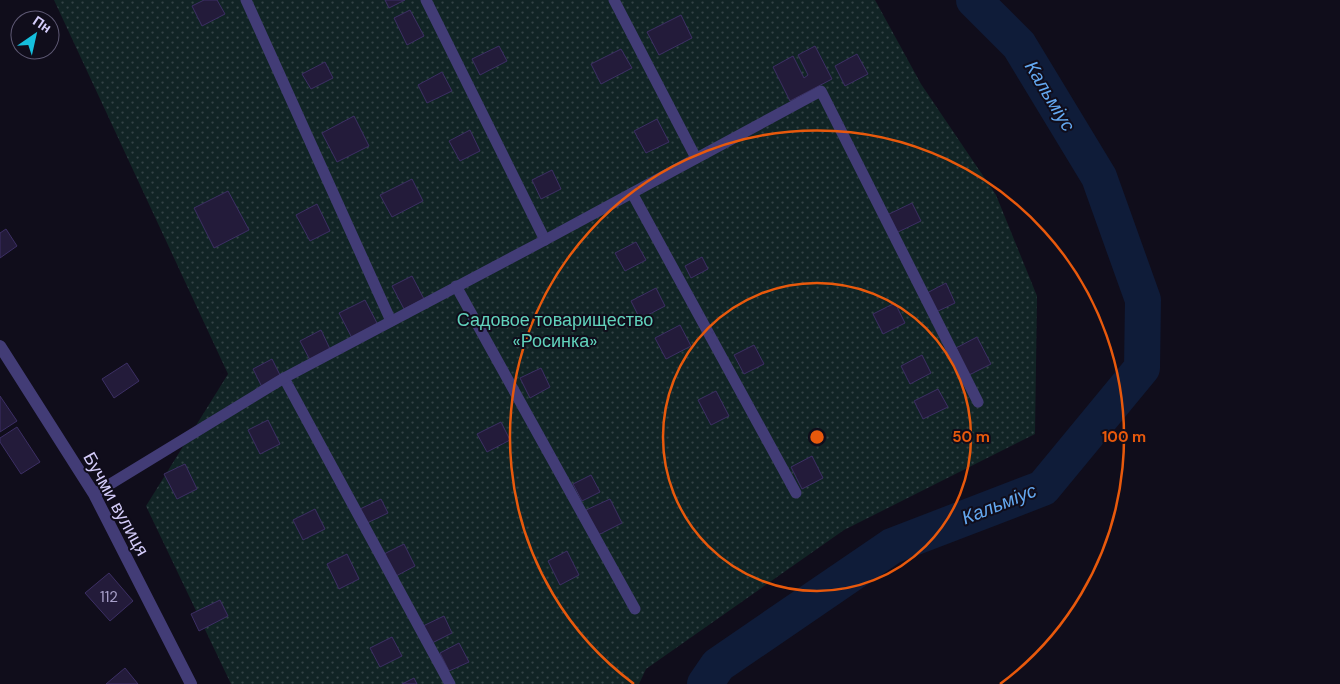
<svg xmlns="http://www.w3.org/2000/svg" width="1340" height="684" font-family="'DM Sans',sans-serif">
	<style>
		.garden { fill: url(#garden-dots) }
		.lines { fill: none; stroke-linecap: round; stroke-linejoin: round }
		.river { stroke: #0f1c39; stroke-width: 36 }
		.building { fill: #231b3a; stroke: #3c2f64 }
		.lane { stroke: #423c76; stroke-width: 11 }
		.street { stroke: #423c76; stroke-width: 12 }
		.ring { fill: none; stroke: #e8590c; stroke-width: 2.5 }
		.labels { text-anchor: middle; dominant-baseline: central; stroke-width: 4; stroke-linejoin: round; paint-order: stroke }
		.number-label { font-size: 15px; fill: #a8a0ca }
		.park-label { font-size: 18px; fill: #61d2bb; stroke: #100d1b }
		.street-label { font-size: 18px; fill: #d4ccfa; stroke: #100d1b }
		.water-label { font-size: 19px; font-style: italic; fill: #64a8f0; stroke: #100d1b }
		.centre { fill: #e8590c; stroke: #100d1b; stroke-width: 2.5 }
		.ring-label { font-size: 15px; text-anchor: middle; font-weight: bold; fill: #e8590c; stroke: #100d1b; stroke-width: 4; stroke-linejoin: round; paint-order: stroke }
	</style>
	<defs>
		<pattern id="garden-dots" width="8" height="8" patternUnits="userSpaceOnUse" patternTransform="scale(1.25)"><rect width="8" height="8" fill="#112425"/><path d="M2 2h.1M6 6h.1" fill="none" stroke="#334346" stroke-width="1.8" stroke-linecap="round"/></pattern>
	</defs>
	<rect width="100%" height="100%" fill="#100d1b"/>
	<!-- garden -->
	<polygon class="garden" points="54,0 875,0 921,84 996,195 1037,296 1035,434 844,530 646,669 639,684 231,684 146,506 228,374"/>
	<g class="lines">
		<!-- river -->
		<polyline class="river" points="705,684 718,665 892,546 1043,488 1142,368 1143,300 1099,177 1019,45 974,0"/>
	</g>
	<!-- building -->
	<g class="building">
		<polygon points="204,0 217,0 225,14 202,26 192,6"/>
		<polygon points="385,0 405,0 389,8"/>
		<polygon points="410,10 424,36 407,45 394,18"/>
		<polygon points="681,15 692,38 659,55 647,32"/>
		<polygon points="499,46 507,61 480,75 472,59"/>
		<polygon points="815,46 832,79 790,101 773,67 793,56 804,78 808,75 798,55"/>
		<polygon points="621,49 632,68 601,84 591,64"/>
		<polygon points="857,54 868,74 845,86 835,66"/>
		<polygon points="325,62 333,78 311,89 302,74"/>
		<polygon points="442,72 452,91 427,103 418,85"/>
		<polygon points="354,116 369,146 337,162 322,133"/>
		<polygon points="657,119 669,142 646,153 634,131"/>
		<polygon points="470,130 480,151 460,161 449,141"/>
		<polygon points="552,170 561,189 541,199 532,180"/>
		<polygon points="412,179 423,201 392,217 380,195"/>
		<polygon points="228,191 249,230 214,248 194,208"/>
		<polygon points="912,203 921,221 896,233 887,215"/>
		<polygon points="317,204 330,231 310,241 296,215"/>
		<polygon points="6,229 17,246 0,258 0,233"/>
		<polygon points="636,242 646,260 625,271 615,253"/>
		<polygon points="702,257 708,269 691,278 685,266"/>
		<polygon points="412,276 424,299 404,309 392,286"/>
		<polygon points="946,283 955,303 936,312 927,293"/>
		<polygon points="656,288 665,306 640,319 631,301"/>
		<polygon points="365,300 378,325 352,338 339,313"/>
		<polygon points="895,303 905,323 883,334 873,314"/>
		<polygon points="680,325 691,346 666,359 655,338"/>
		<polygon points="321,330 330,349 310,360 300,341"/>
		<polygon points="977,337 991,364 969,375 956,348"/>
		<polygon points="754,345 764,364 744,374 734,355"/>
		<polygon points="922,355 931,373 910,384 901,366"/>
		<polygon points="272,359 281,377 262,387 253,369"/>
		<polygon points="127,363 139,381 114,398 102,379"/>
		<polygon points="541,368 550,387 530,398 520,378"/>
		<polygon points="938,389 948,407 923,419 914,401"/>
		<polygon points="716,391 729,416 711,425 698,400"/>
		<polygon points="0,396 17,421 0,432"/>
		<polygon points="268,420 280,444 260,454 248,430"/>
		<polygon points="501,422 510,440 487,452 477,434"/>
		<polygon points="17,427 40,462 21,474 0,442 0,438"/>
		<polygon points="812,456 823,478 802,489 791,467"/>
		<polygon points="185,464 197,489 177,499 164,474"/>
		<polygon points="591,475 600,492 582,501 573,484"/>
		<polygon points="381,499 388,513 367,523 360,509"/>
		<polygon points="610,499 622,523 598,535 586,510"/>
		<polygon points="315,509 325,529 303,540 293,520"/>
		<polygon points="404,544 415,566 396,576 384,554"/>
		<polygon points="567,551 579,575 560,585 548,561"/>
		<polygon points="347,554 359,579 339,589 327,564"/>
		<polygon points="109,573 133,601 110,621 85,593"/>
		<polygon points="220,600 228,616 199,631 191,614"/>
		<polygon points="444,616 452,633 432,643 423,626"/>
		<polygon points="392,637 402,656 380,667 370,648"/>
		<polygon points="459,643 469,662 449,671 440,653"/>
		<polygon points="125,668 138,684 106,684"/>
		<polygon points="414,678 417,684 402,684"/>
	</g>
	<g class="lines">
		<!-- lane -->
		<g class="lane">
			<polyline points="246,0 391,321"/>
			<polyline points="426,0 545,240"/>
			<polyline points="614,0 696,158"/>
			<polyline points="632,193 796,493"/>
			<polyline points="456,286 635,609"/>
			<polyline points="284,378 450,684"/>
			<polyline points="94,494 284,378 545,240 821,91 978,402"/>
		</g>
		<!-- street -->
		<polyline class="street" points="0,346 94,494 191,684"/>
	</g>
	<!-- distance rings -->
	<g class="ring">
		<circle cx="817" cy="437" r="154"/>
		<path d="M634 684A307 307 0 1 1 1000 684"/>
	</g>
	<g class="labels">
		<!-- number labels -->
		<g class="number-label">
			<text x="109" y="597">112</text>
		</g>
		<!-- park labels -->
		<g class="park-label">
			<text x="555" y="320">Садовое товарищество<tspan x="555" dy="21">«Росинка»</tspan></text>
		</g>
		<!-- street labels -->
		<g class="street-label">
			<text transform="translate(116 504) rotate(61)">Бучми вулиця</text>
		</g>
		<!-- water labels -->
		<g class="water-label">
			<text transform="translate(1050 96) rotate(59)">Кальміус</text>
			<text transform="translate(999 504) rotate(-22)">Кальміус</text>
		</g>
	</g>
	<circle cx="817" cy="437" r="8" class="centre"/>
	<g class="ring-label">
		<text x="971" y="442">50 m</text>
		<text x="1124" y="442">100 m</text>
	</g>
	<!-- north arrow -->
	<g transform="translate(35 35) rotate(34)"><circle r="24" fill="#100d1b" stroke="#5e5974"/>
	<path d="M0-4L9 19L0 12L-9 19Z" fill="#15bfdd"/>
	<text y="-8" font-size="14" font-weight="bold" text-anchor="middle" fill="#d4ccfa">Пн</text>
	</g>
</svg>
